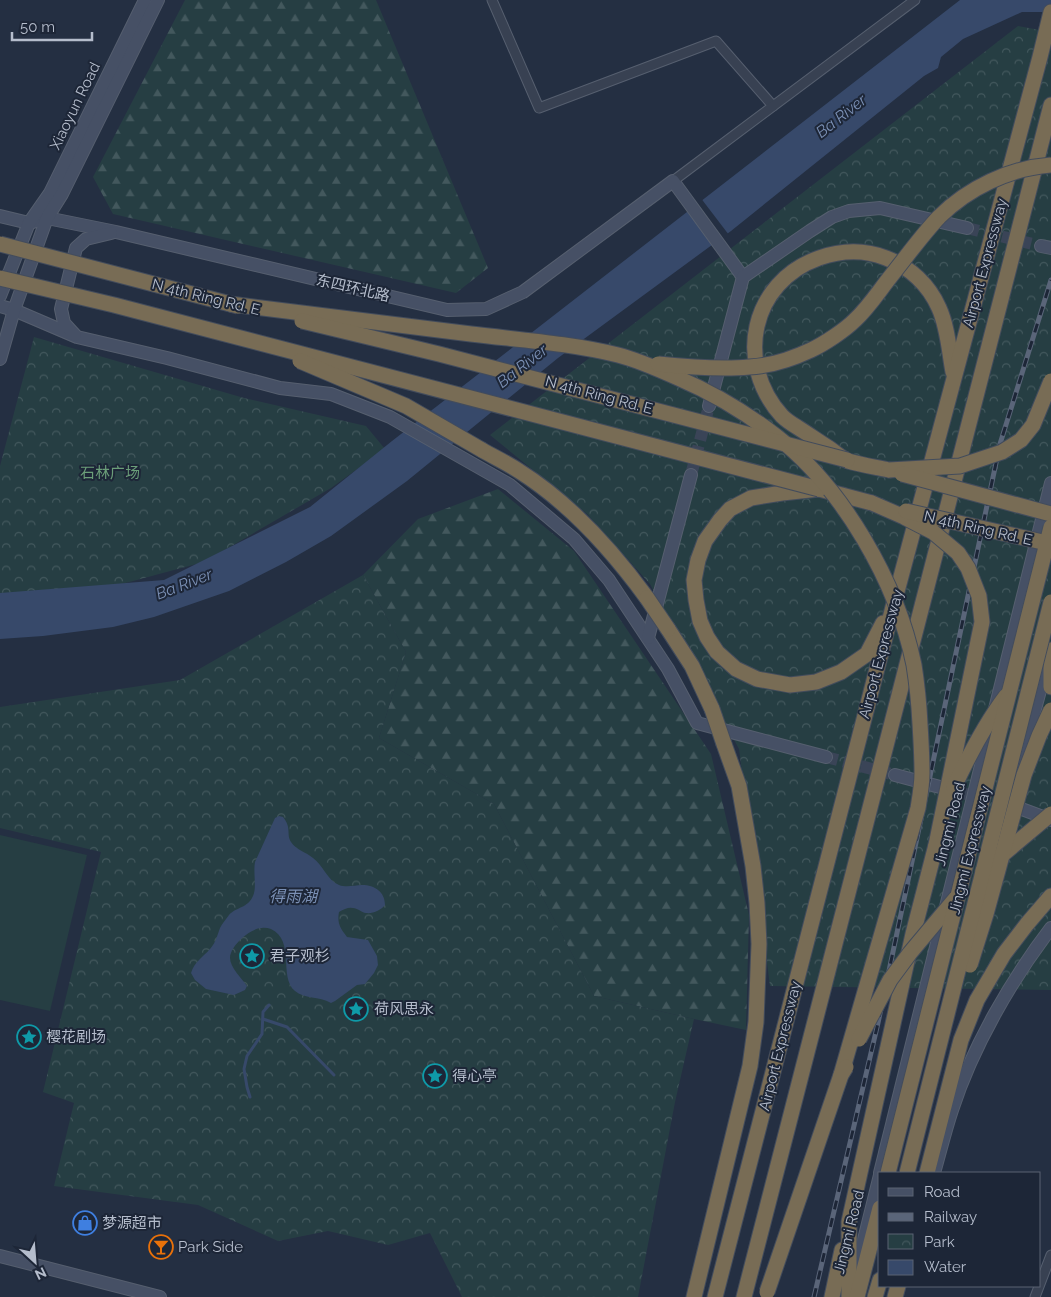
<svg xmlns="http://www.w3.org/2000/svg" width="1051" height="1297" font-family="Raleway,'Noto Sans SC',sans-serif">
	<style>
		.grass { fill: #263e43 }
		.forest { fill: url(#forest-firs) }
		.park { fill: url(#park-crowns) }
		.water { fill: #37496a }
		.pier { fill: #242f42 }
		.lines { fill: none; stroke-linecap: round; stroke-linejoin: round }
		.stream { stroke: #37496a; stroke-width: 3 }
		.secondary-tunnel { stroke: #3a4457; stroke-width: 12; stroke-dasharray: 12 6; stroke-linecap: butt }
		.street-casing { stroke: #565f6f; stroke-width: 11 }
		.secondary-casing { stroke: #565f6f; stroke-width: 14 }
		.highway-casing { stroke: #434c5c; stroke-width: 17 }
		.street { stroke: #384152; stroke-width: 9 }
		.secondary { stroke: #465065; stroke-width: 12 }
		.highway { stroke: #786c55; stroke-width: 15 }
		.rail-casing { stroke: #5a6579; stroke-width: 5 }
		.rail { stroke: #1d2637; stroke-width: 3; stroke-dasharray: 9; stroke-linecap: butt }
		.highway-bridge-casing { stroke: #434c5c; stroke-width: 17; stroke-linecap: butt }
		.highway-bridge { stroke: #786c55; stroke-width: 15 }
		.labels { text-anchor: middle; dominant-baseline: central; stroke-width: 4; stroke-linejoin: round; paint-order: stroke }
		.street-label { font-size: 15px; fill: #b5bdcc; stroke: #1d2637 }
		.park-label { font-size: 15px; fill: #6b9e79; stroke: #1d2637 }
		.poi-label { font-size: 15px; fill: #b5bdcc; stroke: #1d2637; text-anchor: start }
		.water-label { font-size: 16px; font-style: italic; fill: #7b90b5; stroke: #1d2637 }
	</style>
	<defs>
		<pattern id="forest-firs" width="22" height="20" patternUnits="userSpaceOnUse" patternTransform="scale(1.25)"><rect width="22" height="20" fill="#263e43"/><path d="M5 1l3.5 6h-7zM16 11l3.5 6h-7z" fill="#43585d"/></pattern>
		<pattern id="park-crowns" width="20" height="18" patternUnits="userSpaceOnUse" patternTransform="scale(1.25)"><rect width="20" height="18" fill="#263e43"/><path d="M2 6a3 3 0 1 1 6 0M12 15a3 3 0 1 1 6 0" fill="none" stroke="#43585d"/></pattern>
	</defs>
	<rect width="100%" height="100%" fill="#242f42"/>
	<!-- grass -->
	<polygon class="grass" points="0,835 87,855 50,1011 0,1000"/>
	<!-- forest -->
	<g class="forest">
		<polygon points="185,0 376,0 488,268 456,293 113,214 93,177"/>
		<polygon points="498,489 574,551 711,754 749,915 746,1030 694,1019 594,996 494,804 379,738 406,652 363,575 418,519"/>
	</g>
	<!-- park -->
	<g class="park">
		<polygon points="1018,26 1051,32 1051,990 770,986 739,749 650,584 587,514 490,435"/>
		<polygon points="34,337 244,398 366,426 385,449 331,488 204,562 103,589 0,602 0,466"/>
		<polygon points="363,575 406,652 379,738 494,804 594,996 694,1019 675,1102 638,1297 462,1297 430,1233 388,1245 328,1231 278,1241 198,1205 54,1186 74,1103 43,1092 101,852 0,828 0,707 180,680"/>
	</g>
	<!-- water -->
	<g class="water">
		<polygon points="960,0 1051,0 1051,12 1022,12 963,39 941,57 938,68 924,76 731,231 558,358 407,481 331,536 286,562 229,591 154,617 113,627 43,636 0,639 0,593 164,580 310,507 392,441"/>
		<path d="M 279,816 L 283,817 C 292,828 286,834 291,842 C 296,850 306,852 313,858 C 323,865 327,880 339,885 C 347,888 355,885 362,885 C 375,885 385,892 385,905 C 381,910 373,914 366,913 C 364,913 361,911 359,910 C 351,906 346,908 339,912 C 337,923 340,928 347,937 L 368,940 L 377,956 L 378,965 L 374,973 L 365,984 L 357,985 L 335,1001 L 331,1003 C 319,996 304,999 295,991 C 278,977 296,941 271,929 C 260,925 250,931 242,938 C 238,942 233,947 231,953 C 226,964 241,977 247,986 L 245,990 L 234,995 L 206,989 L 195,980 L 191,973 C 194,962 203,957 210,949 C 216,942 217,936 220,928 C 222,924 226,919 229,915 C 236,907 248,908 253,896 C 257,888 253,873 255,862 L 275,818 Z"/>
	</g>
	<!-- pier -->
	<polygon class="pier" points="700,197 729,235 714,246 685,209"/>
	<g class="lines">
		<!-- stream -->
		<g class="stream">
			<polyline points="263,1019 287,1027 334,1075"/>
			<polyline points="250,1097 247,1087 244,1069 247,1056 262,1034 263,1012 269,1005"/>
		</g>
		<!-- secondary-tunnel -->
		<g class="secondary-tunnel">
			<polyline points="967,228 1041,246"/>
			<polyline points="691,475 709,406"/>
			<polyline points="826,757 895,775"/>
			<polyline points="959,792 1009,806"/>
		</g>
		<!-- street casing -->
		<g class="street-casing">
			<g id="street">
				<polyline points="492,0 539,108 716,41 773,106"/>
				<polyline points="673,181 915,0"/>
				<polyline points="1035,1297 1051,1255"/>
			</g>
		</g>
		<!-- secondary casing -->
		<g class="secondary-casing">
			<g id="secondary">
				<polyline points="0,216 29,223 47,218 116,232 447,310 486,309 523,292 673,181 743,277"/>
				<polyline points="1041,246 1051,248"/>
				<polyline points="0,296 29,223 50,193 145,0"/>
				<polyline points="0,306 14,310 77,337 167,358 280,388 331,394 390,417 510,485 574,539 609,580 668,669 697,723 826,757"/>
				<polyline points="75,335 64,323 61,309 76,248 86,239 111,233"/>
				<polyline points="0,359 14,310 47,218 62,194 158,0"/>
				<polyline points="709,406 743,277 810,231 832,217 849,211 880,208 967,228"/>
				<polyline points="648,638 691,475"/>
				<polyline points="895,775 955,791"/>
				<polyline points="1016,779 1048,661"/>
				<polyline points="1019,808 1051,820"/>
				<polyline points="880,1173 1051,483"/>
				<path d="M 934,1173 C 940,1152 945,1131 952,1110 C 972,1048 1011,980 1051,928"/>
				<polyline points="0,1256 160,1297"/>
				<polyline points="853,1284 880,1175"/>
			</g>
		</g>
		<!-- highway casing -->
		<g class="highway-casing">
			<g id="highway">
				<path d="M 482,450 C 494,457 507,463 519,471 C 570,503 612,550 647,598"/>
				<path d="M 889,470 C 875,467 861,465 848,461 C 841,458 835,452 829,448 C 818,441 808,434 797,427 C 792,424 786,420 782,416 C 734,363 751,282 819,258 C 842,250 863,249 886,258 C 910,267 929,285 939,308 C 948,328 949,351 953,372"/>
				<polyline points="872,503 819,489 782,493 751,498 730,509 720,520 705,541 698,560 694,580 696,600 700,621 707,637 717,652 736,669 757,679 790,685 816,682 841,672 867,654 883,623"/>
				<polyline points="668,629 692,666 712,709"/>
				<polyline points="1051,650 1051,687"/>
				<polyline points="927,1173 961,1040 977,1000 1004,954 1027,924 1051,896"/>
				<polyline points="694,1297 750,1066 756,1022 759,944 757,903 753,866 739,786 724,744"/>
				<polyline points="715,1297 895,599 1040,57 1051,12"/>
				<polyline points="744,1297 1051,105"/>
				<polyline points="832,1297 842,1250"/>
				<polyline points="849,1297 849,1222 913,934 936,845"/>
				<polyline points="857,1297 880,1208"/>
				<polyline points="875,1297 880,1280"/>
				<polyline points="895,1297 898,1286"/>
			</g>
		</g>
		<!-- street -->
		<use href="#street" class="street"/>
		<!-- secondary -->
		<use href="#secondary" class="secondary"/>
		<!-- highway -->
		<use href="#highway" class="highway"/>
		<!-- rail casing -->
		<g class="rail-casing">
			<polyline id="rail" points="814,1297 878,1023 1000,444 1051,280"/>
		</g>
		<!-- rail -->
		<use href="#rail" class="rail"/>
		<!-- highway-bridge casing -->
		<g class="highway-bridge-casing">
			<g id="highway-bridge">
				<polyline points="0,244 238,306"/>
				<polyline points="0,278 114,305 819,489"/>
				<path d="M 230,304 C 310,314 390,324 471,334 C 520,340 569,343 618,355 C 638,360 658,369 678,378 C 713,393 745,412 776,436 C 843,488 897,582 914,665 C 917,684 919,704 920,724 C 921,740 922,757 922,773 C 922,785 920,796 918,808 L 841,1075"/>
				<polyline points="302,321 439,354 847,460"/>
				<polyline points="300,361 406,406 482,450"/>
				<path d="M 658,364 C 687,367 720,370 749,367 C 770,366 792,359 811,350 C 824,344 845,330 855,320 C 869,307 879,291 891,276 C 907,256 922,235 939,217 C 968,188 1010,168 1051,165"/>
				<polyline points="889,470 960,466 1002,452 1021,440 1033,425 1051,381"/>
				<polyline points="902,474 1051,514"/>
				<polyline points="872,503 904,517 933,532 958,553 968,568 979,596 982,622 936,845"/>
				<polyline points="906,511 1051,544"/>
				<polyline points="647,598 668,629"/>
				<polyline points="712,709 724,744"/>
				<path d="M 954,787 C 969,755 985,724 1006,696"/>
				<polyline points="983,871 1051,814"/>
				<polyline points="970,965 986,914 1024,775 1039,736 1051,710"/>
				<polyline points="859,1039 890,980 910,953 956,898"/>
				<polyline points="888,1173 1051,527"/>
				<polyline points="907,1173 1051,602"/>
				<polyline points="767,1292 841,1075 846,1067"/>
			</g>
		</g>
		<!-- highway-bridge -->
		<use href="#highway-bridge" class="highway-bridge"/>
	</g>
	<!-- icons -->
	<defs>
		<g id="sight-ring" transform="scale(1.25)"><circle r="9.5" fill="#1d2637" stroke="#0f9aa8" stroke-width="1.5"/><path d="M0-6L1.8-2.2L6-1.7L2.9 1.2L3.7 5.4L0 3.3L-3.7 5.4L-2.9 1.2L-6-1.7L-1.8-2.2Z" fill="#0f9aa8"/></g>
		<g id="shop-ring" transform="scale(1.25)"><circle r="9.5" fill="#1d2637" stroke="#3f7fe0" stroke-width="1.5"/><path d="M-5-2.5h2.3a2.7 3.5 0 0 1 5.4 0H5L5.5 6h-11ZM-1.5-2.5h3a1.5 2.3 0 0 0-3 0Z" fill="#3f7fe0"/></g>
		<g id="bar-ring" transform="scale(1.25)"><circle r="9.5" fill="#1d2637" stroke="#e8710a" stroke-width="1.5"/><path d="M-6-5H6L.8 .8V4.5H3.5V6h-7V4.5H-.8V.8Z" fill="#e8710a"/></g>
	</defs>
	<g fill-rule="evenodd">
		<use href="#sight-ring" x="252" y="956"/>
		<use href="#sight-ring" x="356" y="1009"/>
		<use href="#sight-ring" x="29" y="1037"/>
		<use href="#sight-ring" x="435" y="1076"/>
		<use href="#shop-ring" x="85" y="1223"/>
		<use href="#bar-ring" x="161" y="1247"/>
	</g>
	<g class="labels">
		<!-- street labels -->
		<g class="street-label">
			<text transform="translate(75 106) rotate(-64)">Xiaoyun Road</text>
			<text transform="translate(985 263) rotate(-75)">Airport Expressway</text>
			<text transform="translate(353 288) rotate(13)">东四环北路</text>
			<text transform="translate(206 297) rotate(14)">N 4th Ring Rd. E</text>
			<text transform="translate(599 395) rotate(15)">N 4th Ring Rd. E</text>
			<text transform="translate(978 528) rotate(13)">N 4th Ring Rd. E</text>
			<text transform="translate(881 654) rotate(-75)">Airport Expressway</text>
			<text transform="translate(950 824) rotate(-76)">Jingmi Road</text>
			<text transform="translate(970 850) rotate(-76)">Jingmi Expressway</text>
			<text transform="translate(780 1046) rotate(-76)">Airport Expressway</text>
			<text transform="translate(849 1232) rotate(-76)">Jingmi Road</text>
		</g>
		<!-- park labels -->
		<g class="park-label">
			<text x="110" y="473">石林广场</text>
		</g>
		<!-- poi labels -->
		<g class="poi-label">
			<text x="270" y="956">君子观杉</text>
			<text x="374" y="1009">荷风思永</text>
			<text x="46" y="1037">樱花剧场</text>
			<text x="452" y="1076">得心亭</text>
			<text x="102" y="1223">梦源超市</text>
			<text x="178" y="1247">Park Side</text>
		</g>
		<!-- water labels -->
		<g class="water-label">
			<text transform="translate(841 116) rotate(-38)">Ba River</text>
			<text transform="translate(522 366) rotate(-38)">Ba River</text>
			<text transform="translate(184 584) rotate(-21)">Ba River</text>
			<text x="293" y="896">得雨湖</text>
		</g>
	</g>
	<!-- legend -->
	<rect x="878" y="1172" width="162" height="115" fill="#1d2637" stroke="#5a6273"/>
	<rect x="888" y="1188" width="25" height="8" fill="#465065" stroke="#5a6273"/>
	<text x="924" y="1197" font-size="15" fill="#b5bdcc">Road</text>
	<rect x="888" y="1213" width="25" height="8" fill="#5a6579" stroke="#5a6273"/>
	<text x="924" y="1222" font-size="15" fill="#b5bdcc">Railway</text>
	<rect x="888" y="1234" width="25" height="15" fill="url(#park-crowns)" stroke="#5a6273"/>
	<text x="924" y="1247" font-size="15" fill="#b5bdcc">Park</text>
	<rect x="888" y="1260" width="25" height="15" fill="#37496a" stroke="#5a6273"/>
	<text x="924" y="1272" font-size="15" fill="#b5bdcc">Water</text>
	<!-- north arrow -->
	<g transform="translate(35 1262) rotate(154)" stroke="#1d2637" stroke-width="4" paint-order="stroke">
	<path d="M0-4L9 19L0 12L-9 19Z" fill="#b5bdcc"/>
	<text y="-8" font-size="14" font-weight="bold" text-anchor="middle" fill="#b5bdcc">N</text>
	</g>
	<!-- scale -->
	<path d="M12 32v8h80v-8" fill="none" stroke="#b5bdcc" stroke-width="2.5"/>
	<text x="20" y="32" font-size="15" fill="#b5bdcc" stroke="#1d2637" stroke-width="4" paint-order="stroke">50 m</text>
</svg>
